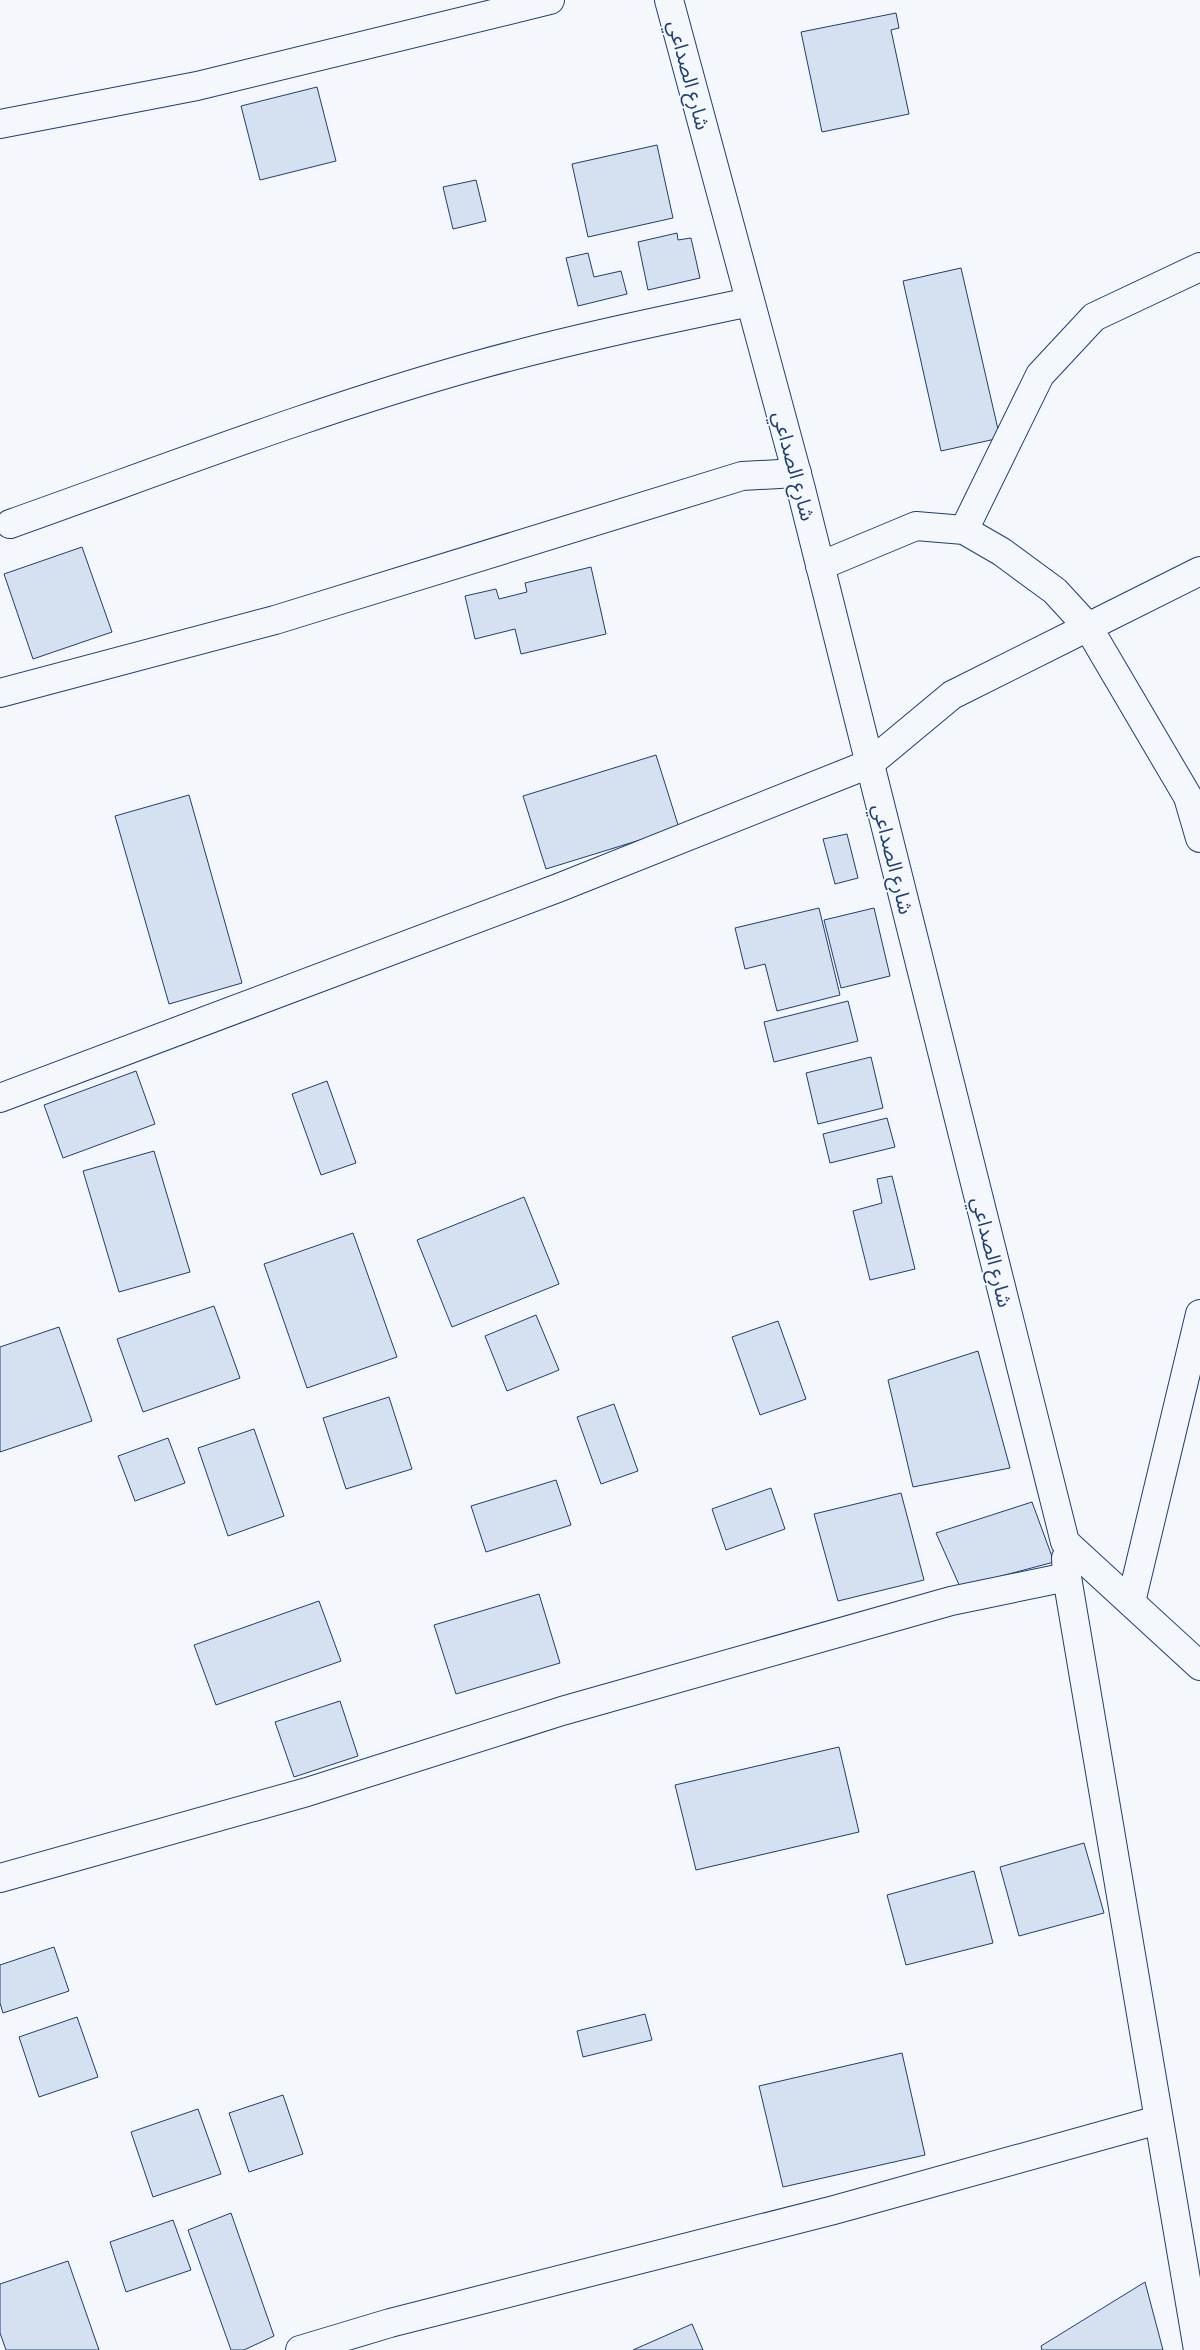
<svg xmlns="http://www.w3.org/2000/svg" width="1200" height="2350" font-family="'Zilla Slab','Noto Sans Arabic',serif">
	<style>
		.building { fill: #d5e0f0; stroke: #1d3f73 }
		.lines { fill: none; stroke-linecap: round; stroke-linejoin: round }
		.street-casing { stroke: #1d3f73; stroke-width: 30 }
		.secondary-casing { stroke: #1d3f73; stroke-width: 30 }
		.street { stroke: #f4f7fb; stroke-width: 28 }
		.secondary { stroke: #f4f7fb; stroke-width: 28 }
		.labels { text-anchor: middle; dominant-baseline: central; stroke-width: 4; stroke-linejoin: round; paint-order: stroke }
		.street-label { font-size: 20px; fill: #1d3f73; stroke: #f4f7fb }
	</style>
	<rect width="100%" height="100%" fill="#f4f7fb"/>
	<!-- building -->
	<g class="building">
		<polygon points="896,13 899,28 891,30 909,114 822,132 801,32"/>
		<polygon points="317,87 336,161 260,180 241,106"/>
		<polygon points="657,145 673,218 588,237 572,164"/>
		<polygon points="476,180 486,221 453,229 443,187"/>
		<polygon points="677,233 678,240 691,238 700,278 648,290 638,242"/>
		<polygon points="588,253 594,277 621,271 627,294 578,306 566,258"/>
		<polygon points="961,268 1000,438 941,451 903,281"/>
		<polygon points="82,547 112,632 33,659 4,574"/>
		<polygon points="591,567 606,634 521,654 515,629 475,639 465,596 496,589 499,599 527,592 525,583"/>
		<polygon points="656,755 679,828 546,869 523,796"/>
		<polygon points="189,795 242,983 169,1004 115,816"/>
		<polygon points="847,834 858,878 835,884 823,839"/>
		<polygon points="819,908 840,995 777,1011 765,964 745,969 735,928"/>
		<polygon points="874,908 890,976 841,988 824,920"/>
		<polygon points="848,1001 858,1041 774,1062 764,1022"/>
		<polygon points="871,1057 883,1108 818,1124 806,1073"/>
		<polygon points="136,1071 155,1124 63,1158 44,1105"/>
		<polygon points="327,1081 356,1163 321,1175 292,1094"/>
		<polygon points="887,1118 895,1147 830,1163 823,1134"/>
		<polygon points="154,1151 190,1272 119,1292 83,1171"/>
		<polygon points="892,1176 915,1269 870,1280 853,1211 882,1203 877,1179"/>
		<polygon points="524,1197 559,1284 452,1327 417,1240"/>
		<polygon points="353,1233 397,1357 307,1388 264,1264"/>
		<polygon points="214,1306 240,1378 143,1412 117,1339"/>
		<polygon points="536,1315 559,1370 507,1391 485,1336"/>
		<polygon points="778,1321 806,1399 760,1415 732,1337"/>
		<polygon points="59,1327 92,1421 0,1452 0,1347"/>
		<polygon points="978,1351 1010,1468 913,1487 888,1380"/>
		<polygon points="389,1397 412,1469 346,1489 323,1418"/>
		<polygon points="614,1404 638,1471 601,1484 577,1417"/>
		<polygon points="254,1429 284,1516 228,1536 198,1448"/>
		<polygon points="168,1438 185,1483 135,1501 118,1456"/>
		<polygon points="556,1480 571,1525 486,1552 471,1506"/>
		<polygon points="771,1488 785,1529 726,1550 712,1509"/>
		<polygon points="901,1493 924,1580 838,1601 814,1514"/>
		<polygon points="1032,1502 1054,1562 960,1587 936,1533"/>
		<polygon points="539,1594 560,1663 456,1694 434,1625"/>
		<polygon points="319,1601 341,1661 216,1705 194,1645"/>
		<polygon points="340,1701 358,1756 294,1777 275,1722"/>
		<polygon points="839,1747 859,1832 696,1870 675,1785"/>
		<polygon points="1084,1843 1104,1913 1019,1936 1000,1867"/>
		<polygon points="974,1871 993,1943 906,1965 887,1895"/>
		<polygon points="54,1947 69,1991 3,2013 0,2003 0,1965"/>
		<polygon points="645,2014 652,2040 583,2057 577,2031"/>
		<polygon points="77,2017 98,2077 39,2097 19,2037"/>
		<polygon points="902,2053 925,2155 783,2187 759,2086"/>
		<polygon points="283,2095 303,2154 249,2172 229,2113"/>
		<polygon points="198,2109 221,2174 153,2197 131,2132"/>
		<polygon points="231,2213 274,2336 244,2350 231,2350 188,2230"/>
		<polygon points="173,2220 191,2270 126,2292 110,2242"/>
		<polygon points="68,2261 99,2350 6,2350 0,2333 0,2284"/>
		<polygon points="1145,2282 1163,2350 1042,2350 1041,2346"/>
		<polygon points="692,2324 703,2350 633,2350"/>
	</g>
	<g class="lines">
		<!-- street casing -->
		<g class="street-casing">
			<g id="street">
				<polyline points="0,124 197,86 550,0"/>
				<path d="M 10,524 C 165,469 319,409 478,365 C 568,340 659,321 750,302"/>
				<polyline points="964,530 1040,375 1094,317 1200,267"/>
				<polyline points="820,566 916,526 964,530 1002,552 1055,591 1088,627 1200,571"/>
				<polyline points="0,693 275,620 742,476 797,473"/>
				<polyline points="0,1098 558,888 869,764 952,695 1088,627 1188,797 1200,838"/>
				<polyline points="1066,1558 1067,1577 1198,2350"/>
				<polyline points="1131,1602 1200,1314"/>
				<polyline points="0,1878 307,1792 562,1711 951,1601 1067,1577"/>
				<polyline points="300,2350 390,2323 834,2210 1158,2120"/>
			</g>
		</g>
		<!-- secondary casing -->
		<g class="secondary-casing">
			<polyline id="secondary" points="669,0 801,489 1065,1542 1200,1666"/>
		</g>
		<!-- street -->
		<use href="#street" class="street"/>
		<!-- secondary -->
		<use href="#secondary" class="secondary"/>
	</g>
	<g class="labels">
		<!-- street labels -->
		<g class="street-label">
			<text transform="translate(689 75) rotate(75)">شارع الصداعي</text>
			<text transform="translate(794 466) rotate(75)">شارع الصداعي</text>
			<text transform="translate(893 859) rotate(76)">شارع الصداعي</text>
			<text transform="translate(992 1252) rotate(76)">شارع الصداعي</text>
		</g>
	</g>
</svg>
